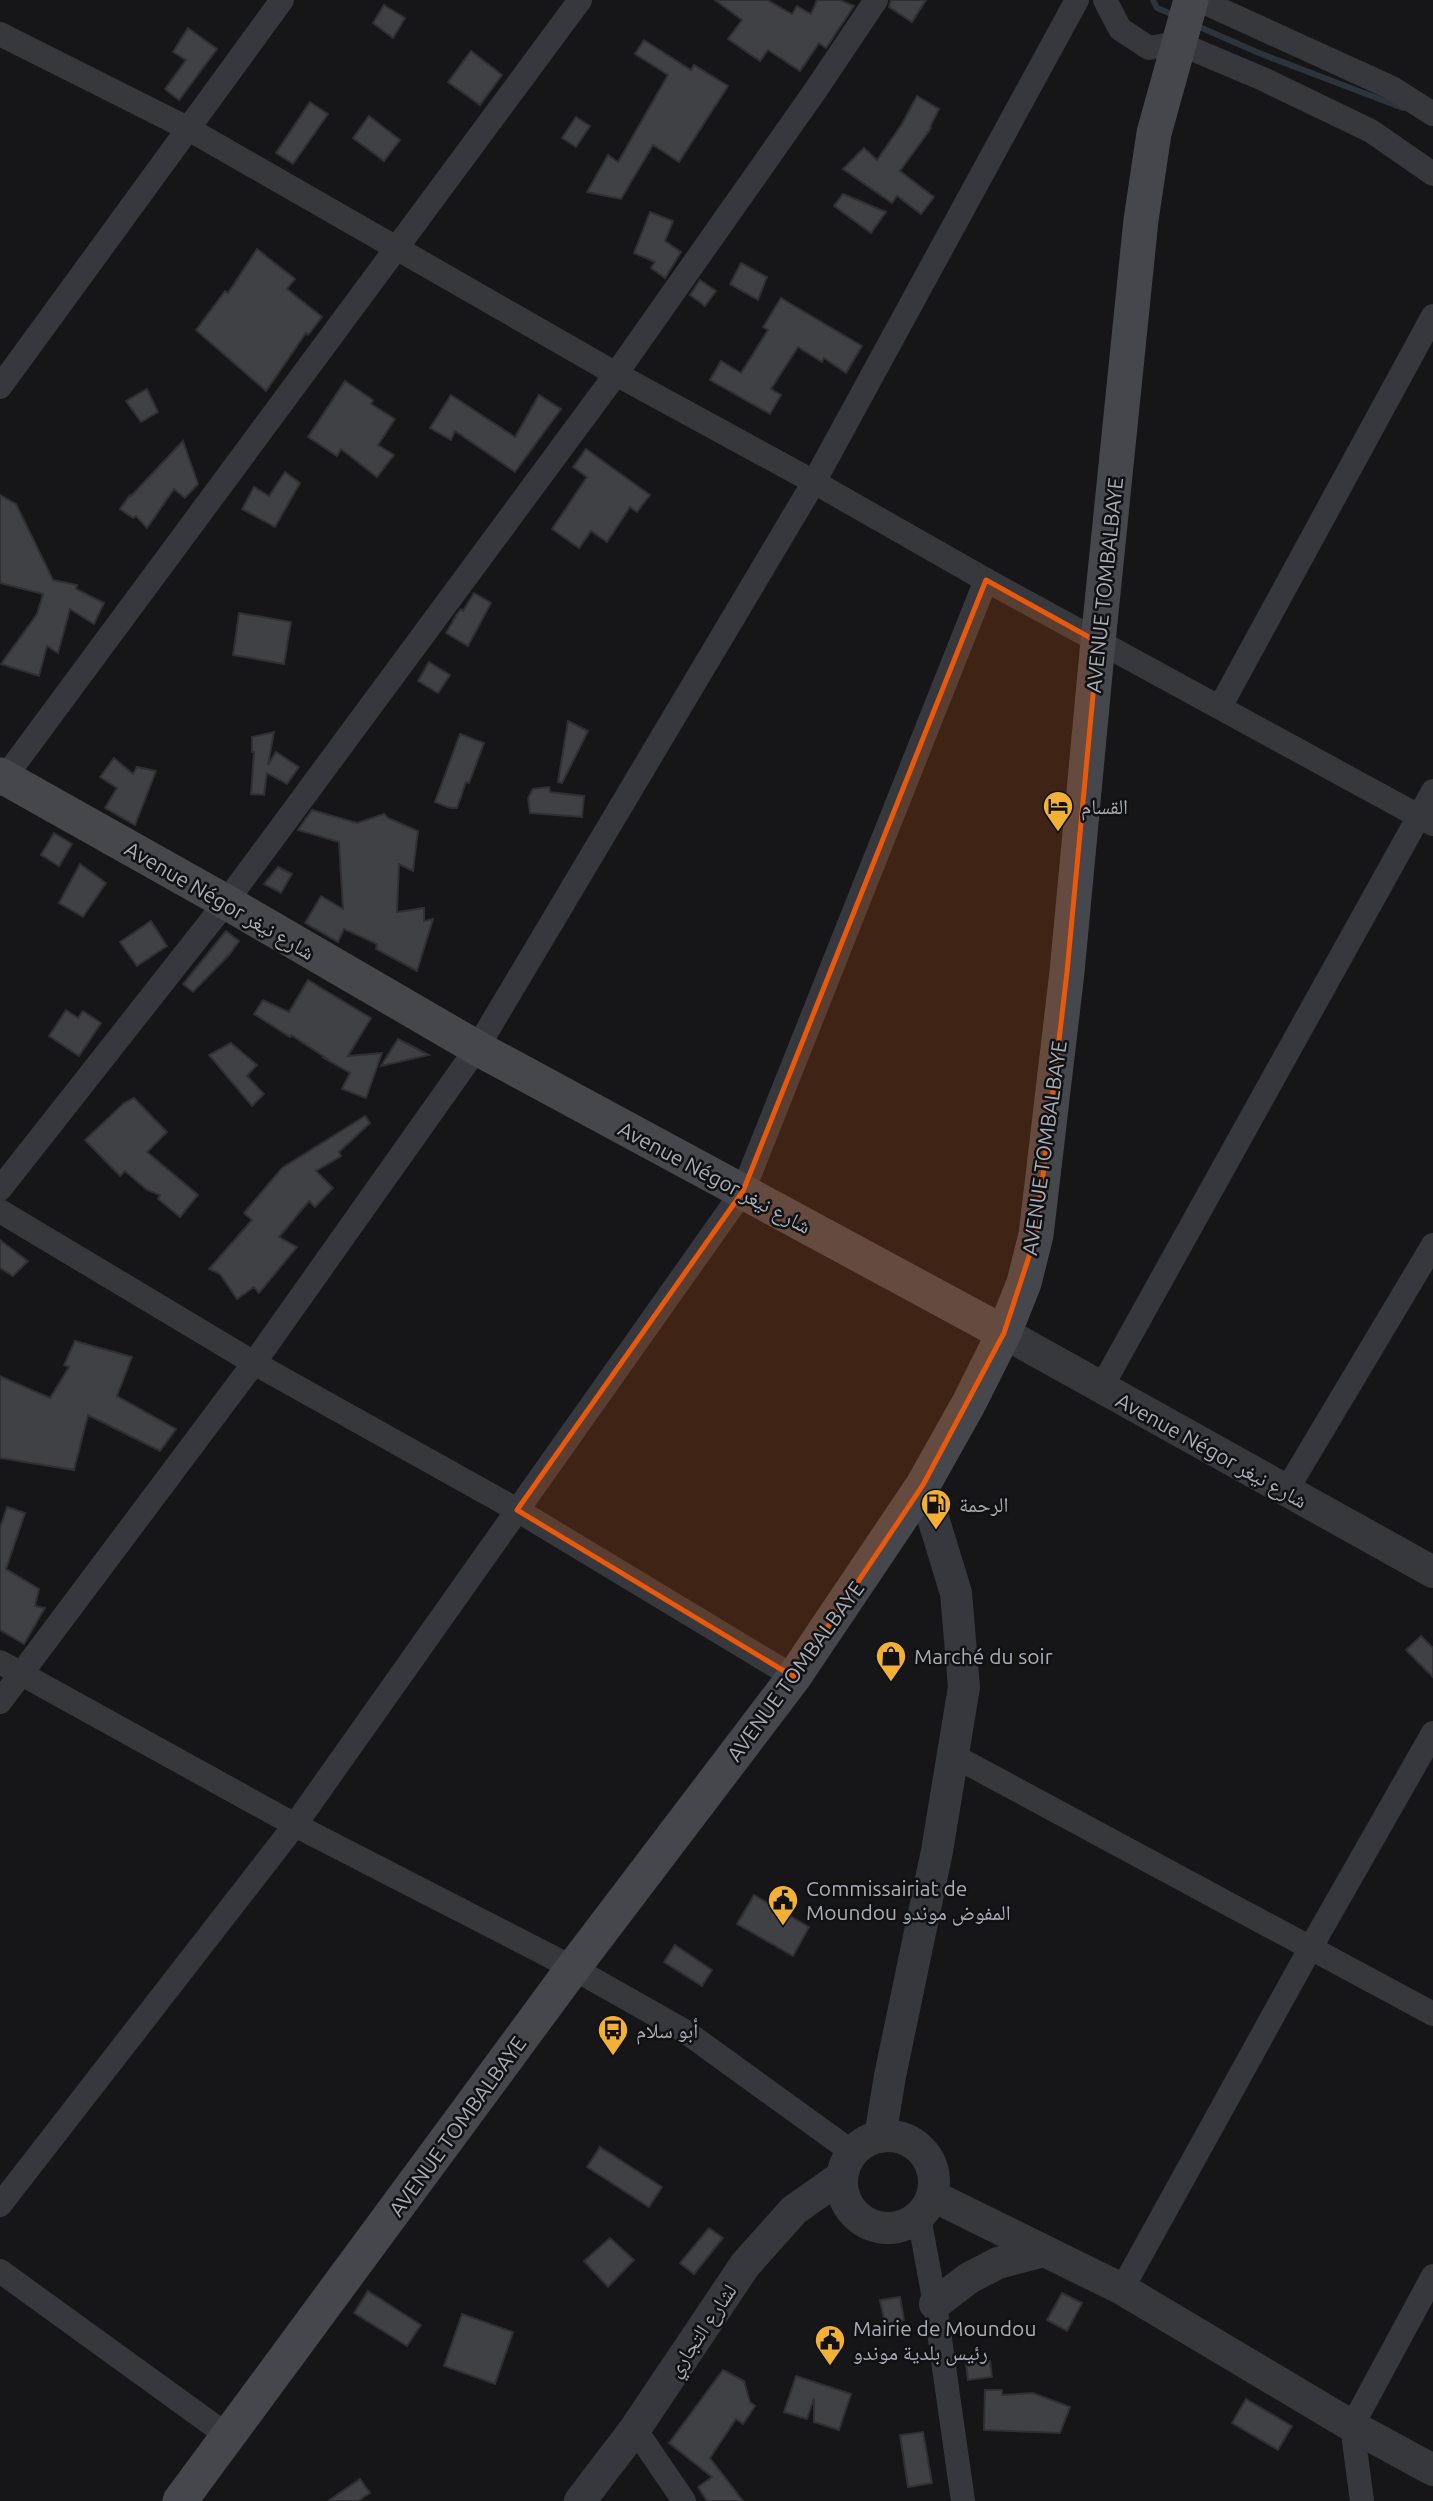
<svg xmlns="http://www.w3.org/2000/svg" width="1433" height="2501" font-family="Ubuntu,'Noto Naskh Arabic',sans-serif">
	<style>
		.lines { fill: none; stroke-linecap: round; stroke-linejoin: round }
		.stream { stroke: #2c353c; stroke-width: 6 }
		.building { fill: #404145; stroke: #303034; stroke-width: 2 }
		.minor { stroke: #37383d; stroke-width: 24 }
		.tertiary { stroke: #37383d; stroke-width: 32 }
		.secondary { stroke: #45474d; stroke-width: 35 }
		.marked { fill: #e8590c; fill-opacity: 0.2; stroke: #e8590c; stroke-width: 5; stroke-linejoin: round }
		.labels { text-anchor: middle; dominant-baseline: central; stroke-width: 5; stroke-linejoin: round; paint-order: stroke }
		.street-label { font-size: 21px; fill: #a8adb8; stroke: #111113 }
		.poi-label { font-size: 21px; fill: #a8adb8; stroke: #111113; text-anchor: start }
	</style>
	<rect width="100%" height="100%" fill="#161618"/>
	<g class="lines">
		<!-- stream -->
		<g class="stream">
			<polyline points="1153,0 1157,8 1176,16"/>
			<polyline points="1195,25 1259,53 1403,108"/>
		</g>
	</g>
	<!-- building -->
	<g class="building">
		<polygon points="715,0 767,0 792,14 797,6 811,14 817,0 840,0 854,6 826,48 819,43 800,71 768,50 760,61 728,39 742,20"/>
		<polygon points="891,0 926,0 912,22 889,7"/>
		<polygon points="384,5 405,18 393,38 373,23"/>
		<polygon points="188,28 217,49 179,100 165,89 186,60 173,52"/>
		<polygon points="644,40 691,70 694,65 728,86 679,162 653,145 621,199 587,192 608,155 618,162 668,75 635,54"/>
		<polygon points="471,51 502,75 480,105 448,82"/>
		<polygon points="917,96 939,109 930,127 931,128 900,171 934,197 921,214 897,196 892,203 843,169 864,148 877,160 902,124"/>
		<polygon points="310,102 328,114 293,164 276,153"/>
		<polygon points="369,116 400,140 384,161 353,138"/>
		<polygon points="576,117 590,126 576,147 562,138"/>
		<polygon points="843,194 886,212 871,233 834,206"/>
		<polygon points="650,212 673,221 665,241 681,252 665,278 651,268 655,262 634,253"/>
		<polygon points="257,249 295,279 287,289 322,317 308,335 306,333 266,391 196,330 225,291 228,293"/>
		<polygon points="741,263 767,277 758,300 730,284"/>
		<polygon points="700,280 716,291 705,306 690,295"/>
		<polygon points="781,298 862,346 846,373 824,358 822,362 798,347 771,389 781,395 770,414 710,380 721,361 741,373 768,330 763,327"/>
		<polygon points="345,381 373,400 371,404 395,419 378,445 394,455 377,477 341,449 337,456 308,437"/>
		<polygon points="147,389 158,412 141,422 126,401"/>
		<polygon points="451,395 515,437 539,395 561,409 515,472 455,431 451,440 430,428"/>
		<polygon points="183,441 198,484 185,498 174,489 147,528 136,516 133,518 120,509 130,495 131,496"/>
		<polygon points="586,449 650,495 637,512 630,507 607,542 591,531 579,548 552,529 587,477 573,467"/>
		<polygon points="285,472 300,483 275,527 242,509 254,487 269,496"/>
		<polygon points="0,495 16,504 53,580 77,585 76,589 104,603 94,624 70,609 58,653 47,646 39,676 1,664 37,614 43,594 0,583"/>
		<polygon points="474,593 491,603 468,646 446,633 457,614 461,609 463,611"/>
		<polygon points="239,613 291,622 284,664 233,655"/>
		<polygon points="429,662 450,675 438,693 418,681"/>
		<polygon points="568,721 588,731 562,783 558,782"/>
		<polygon points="274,732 268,765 276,752 299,767 287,784 267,773 264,795 251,794 254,752 252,752 252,737"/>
		<polygon points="460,734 484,743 469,783 466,782 457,808 450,808 435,802"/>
		<polygon points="114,758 133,774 137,767 156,771 135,825 105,808 117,788 100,777"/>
		<polygon points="549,787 550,792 584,796 582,817 530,813 528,798 533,789"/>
		<polygon points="312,810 357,823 384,814 388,818 418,831 413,871 399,864 397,912 424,908 424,921 433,919 417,971 376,949 377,944 344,929 338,942 305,923 321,896 343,909 339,842 298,830"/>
		<polygon points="54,833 72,844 59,866 41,855"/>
		<polygon points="80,864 106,883 83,917 59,903"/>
		<polygon points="278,867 292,874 281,893 264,884"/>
		<polygon points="151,921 167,946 137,966 120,942"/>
		<polygon points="226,931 239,941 229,955 193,992 183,984"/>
		<polygon points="308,980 371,1018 348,1056 382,1053 366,1098 342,1089 350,1073 324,1058 326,1058 291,1035 290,1037 254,1014 263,1000 289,1012"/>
		<polygon points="66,1010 78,1018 83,1011 101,1023 79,1056 49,1036"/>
		<polygon points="398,1039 429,1055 381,1066"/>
		<polygon points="231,1043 257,1065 247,1076 264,1094 252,1106 209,1055"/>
		<polygon points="134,1098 167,1132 147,1152 198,1195 180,1217 158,1199 160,1195 147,1190 125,1171 120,1176 85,1140 124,1103"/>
		<polygon points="365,1116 370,1123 339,1152 341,1156 316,1171 333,1188 315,1207 309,1201 279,1237 297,1247 259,1293 254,1287 237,1299 220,1274 209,1269 252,1220 244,1213 282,1168"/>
		<polygon points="0,1240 28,1261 13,1276 0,1268"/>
		<polygon points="75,1341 132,1357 117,1396 176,1429 160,1451 88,1415 74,1470 0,1458 0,1376 50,1398 69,1367 64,1365"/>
		<polygon points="7,1507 25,1513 6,1569 39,1589 35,1606 45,1608 24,1644 0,1630 0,1528"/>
		<polygon points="1421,1636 1433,1648 1433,1677 1406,1650"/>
		<polygon points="754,1895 809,1927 793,1956 737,1924"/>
		<polygon points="675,1945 712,1970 702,1986 664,1962"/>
		<polygon points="600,2147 662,2187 649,2207 587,2167"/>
		<polygon points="709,2228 723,2238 694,2274 680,2263"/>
		<polygon points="610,2238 634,2260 608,2287 584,2261"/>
		<polygon points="368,2291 421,2325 407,2346 354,2313"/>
		<polygon points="1062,2293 1082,2303 1067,2331 1047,2320"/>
		<polygon points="900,2297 904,2320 885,2324 880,2300"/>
		<polygon points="462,2314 513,2332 495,2384 444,2366"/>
		<polygon points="990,2361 992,2377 968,2380 966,2363"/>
		<polygon points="723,2370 744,2381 750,2402 755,2406 743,2424 736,2419 710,2458 743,2501 707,2501 698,2487 712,2477 669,2443"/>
		<polygon points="796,2376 851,2394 839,2430 814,2422 814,2398 807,2419 784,2412"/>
		<polygon points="985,2390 1002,2390 1002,2395 1033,2393 1070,2407 1060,2433 984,2430"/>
		<polygon points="1246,2399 1292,2426 1278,2450 1232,2423"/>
		<polygon points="923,2432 932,2483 908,2487 900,2435"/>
		<polygon points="360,2479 370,2493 358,2501 328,2501"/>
	</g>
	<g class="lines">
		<!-- minor -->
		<g class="minor">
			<polyline points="1105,0 1120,29 1149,48 1178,43 1263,79 1371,131 1433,174"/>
			<polyline points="1199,0 1392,88 1433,114"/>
			<polyline points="0,34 187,128 616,374 814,482 986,580 1433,824"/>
			<polyline points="0,387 282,0"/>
			<polyline points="1220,707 1433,316"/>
			<polyline points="0,784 580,0"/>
			<polyline points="0,1189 226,902 616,374 815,91 876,0"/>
			<polyline points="0,1211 254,1363 517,1510 794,1677"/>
			<polyline points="1101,1388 1433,791"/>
			<polyline points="1286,1491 1433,1245"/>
			<polyline points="0,1662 295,1825 573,1968 686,2032 852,2152"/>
			<polyline points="0,1702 254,1363 477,1048 814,482 1077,0"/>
			<polyline points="954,1756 1433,2014"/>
			<polyline points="0,2205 295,1825 743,1191 986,580"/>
			<polyline points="919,2217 935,2304 963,2501"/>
			<polyline points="0,2271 228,2436"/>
			<polyline points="1122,2289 1311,1947 1433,1733"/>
			<polyline points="635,2429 684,2501"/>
			<polyline points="1362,2501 1352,2426 1433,2276"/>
		</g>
		<!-- tertiary -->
		<g class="tertiary">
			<polyline points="1004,1333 1433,1572"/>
			<circle cx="888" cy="2182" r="46"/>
			<polyline points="880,2137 890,2076 937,1851 964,1687 956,1593 923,1485"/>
			<polyline points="933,2196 1122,2289 1352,2426 1433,2470"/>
			<polyline points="935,2304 969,2278 998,2263 1044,2251"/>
			<polyline points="580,2501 635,2429 745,2265 794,2210 841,2177"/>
		</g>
		<!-- secondary -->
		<g class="secondary">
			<polyline points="0,775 226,902 477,1048 1004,1333"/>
			<polyline points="180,2501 573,1968 794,1677 923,1485 969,1403 1004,1333 1024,1283 1036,1235 1067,972 1098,642 1141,220 1154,133 1191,0"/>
		</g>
	</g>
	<!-- marked area -->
	<path class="marked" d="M 986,580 L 1098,642 L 1067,972 L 1036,1235 L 1004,1333 L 923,1485 L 794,1677 L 517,1510 L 743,1191 Z"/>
	<!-- icons -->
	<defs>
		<g id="hotel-pin" transform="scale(1.575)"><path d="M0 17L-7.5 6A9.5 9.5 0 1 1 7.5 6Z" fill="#f2b134" stroke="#111113"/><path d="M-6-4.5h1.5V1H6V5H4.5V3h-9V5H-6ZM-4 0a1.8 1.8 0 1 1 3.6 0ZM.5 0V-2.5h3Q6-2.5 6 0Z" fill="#111"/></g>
		<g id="fuel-pin" transform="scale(1.575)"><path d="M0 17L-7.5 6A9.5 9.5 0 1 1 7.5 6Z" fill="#f2b134" stroke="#111113"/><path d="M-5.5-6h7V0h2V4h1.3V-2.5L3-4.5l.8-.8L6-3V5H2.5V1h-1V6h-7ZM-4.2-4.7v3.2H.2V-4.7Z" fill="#111"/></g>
		<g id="shop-pin" transform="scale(1.575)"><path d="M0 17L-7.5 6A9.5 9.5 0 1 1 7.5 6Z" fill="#f2b134" stroke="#111113"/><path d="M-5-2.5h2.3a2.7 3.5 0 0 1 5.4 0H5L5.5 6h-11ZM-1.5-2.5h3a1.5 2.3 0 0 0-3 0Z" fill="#111"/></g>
		<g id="civic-pin" transform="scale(1.575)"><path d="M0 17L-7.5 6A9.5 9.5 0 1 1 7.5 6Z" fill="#f2b134" stroke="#111113"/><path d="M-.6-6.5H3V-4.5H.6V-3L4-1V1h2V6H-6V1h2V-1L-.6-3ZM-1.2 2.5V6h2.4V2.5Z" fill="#111"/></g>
		<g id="bus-pin" transform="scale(1.575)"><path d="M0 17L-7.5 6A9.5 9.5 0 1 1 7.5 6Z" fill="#f2b134" stroke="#111113"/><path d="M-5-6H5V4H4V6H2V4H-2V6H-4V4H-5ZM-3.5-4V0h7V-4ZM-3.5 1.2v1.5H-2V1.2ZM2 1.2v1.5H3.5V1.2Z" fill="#111"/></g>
	</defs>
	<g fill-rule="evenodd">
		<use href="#hotel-pin" x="1058" y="806"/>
		<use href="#fuel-pin" x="936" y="1504"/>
		<use href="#shop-pin" x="891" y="1656"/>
		<use href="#civic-pin" x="783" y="1900"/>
		<use href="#bus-pin" x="613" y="2030"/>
		<use href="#civic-pin" x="830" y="2340"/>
	</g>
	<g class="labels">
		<!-- street labels -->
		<g class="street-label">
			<text transform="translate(1104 585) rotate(-84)">AVENUE TOMBALBAYE</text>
			<text transform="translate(220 900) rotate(30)">Avenue Négor شارع نيغر</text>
			<text transform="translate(1044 1148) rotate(-82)">AVENUE TOMBALBAYE</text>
			<text transform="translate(715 1177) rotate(28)">Avenue Négor شارع نيغر</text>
			<text transform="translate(1212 1450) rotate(29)">Avenue Négor شارع نيغر</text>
			<text transform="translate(795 1671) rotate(-54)">AVENUE TOMBALBAYE</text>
			<text transform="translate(457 2126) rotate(-54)">AVENUE TOMBALBAYE</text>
			<text transform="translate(701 2330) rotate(-56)">لشارع التجاري</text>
		</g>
		<!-- poi labels -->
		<g class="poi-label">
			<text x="1081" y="806">القسام</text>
			<text x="959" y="1504">الرحمة</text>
			<text x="914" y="1656">Marché du soir</text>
			<text x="806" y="1888">Commissairiat de<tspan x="806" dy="24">Moundou المفوض موندو</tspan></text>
			<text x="636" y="2030">أبو سلام</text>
			<text x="853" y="2328">Mairie de Moundou<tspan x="853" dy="24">رئيس بلدية موندو</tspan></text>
		</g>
	</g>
</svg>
